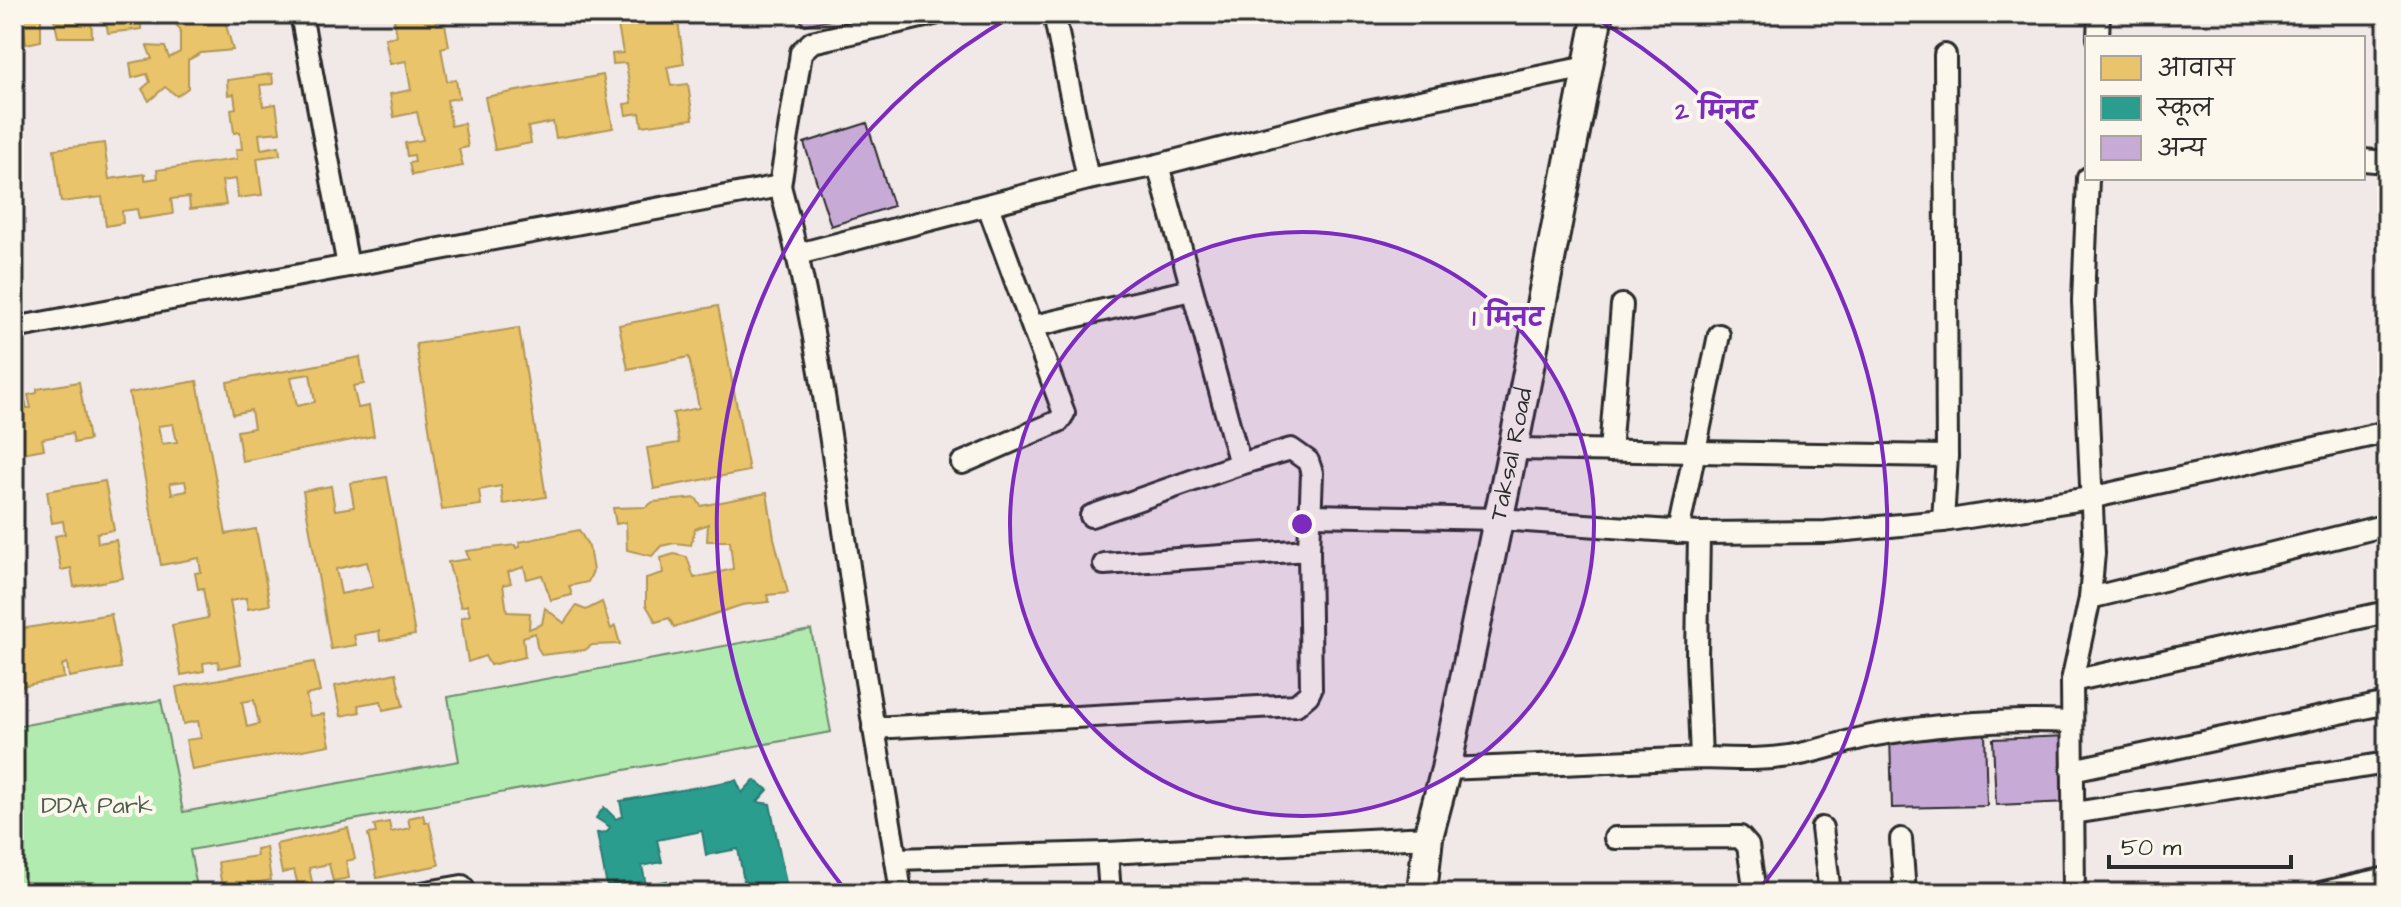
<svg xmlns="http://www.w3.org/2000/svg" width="2401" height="907" font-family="'Architects Daughter','Playpen Sans Deva',sans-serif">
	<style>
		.green { fill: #b2ebb0; stroke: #6e8b6e; stroke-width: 2 }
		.homes { fill: #e9c46a; stroke: #b09657; stroke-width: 2; fill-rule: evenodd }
		.schools { fill: #2a9d8f; stroke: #2a7b71; stroke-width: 2 }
		.building { fill: #c8aad7; stroke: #2b2b2b; stroke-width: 2 }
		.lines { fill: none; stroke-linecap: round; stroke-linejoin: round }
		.street-casing { stroke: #2b2b2b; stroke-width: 26 }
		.secondary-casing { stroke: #2b2b2b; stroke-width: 34 }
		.street { stroke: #fbf7ec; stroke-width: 20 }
		.secondary { stroke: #fbf7ec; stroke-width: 28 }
		.ring { fill: none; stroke: #7b2cbf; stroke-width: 4 }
		.labels { text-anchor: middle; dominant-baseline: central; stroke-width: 8; stroke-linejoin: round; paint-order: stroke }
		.street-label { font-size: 24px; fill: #2b2b2b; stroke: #fbf7ec }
		.park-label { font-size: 24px; fill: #4d5b4c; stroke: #fbf7ec }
		.centre { fill: #7b2cbf; stroke: #fbf7ec; stroke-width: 4 }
		.ring-label { font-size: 24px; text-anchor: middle; font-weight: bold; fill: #7b2cbf; stroke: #fbf7ec; stroke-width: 8; stroke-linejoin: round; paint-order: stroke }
	</style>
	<rect width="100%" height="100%" fill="#f1e8e8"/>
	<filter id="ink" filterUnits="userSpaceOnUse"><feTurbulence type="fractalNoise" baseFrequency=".0125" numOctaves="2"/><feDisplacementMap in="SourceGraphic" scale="16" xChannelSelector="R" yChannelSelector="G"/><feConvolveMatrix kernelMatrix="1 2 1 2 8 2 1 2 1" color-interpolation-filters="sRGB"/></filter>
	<g filter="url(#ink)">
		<!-- green -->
		<polygon class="green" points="811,630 831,732 190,850 198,893 14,893 14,727 161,700 183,812 459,761 448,697"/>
		<!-- homes -->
		<g class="homes">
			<polygon points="22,14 41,14 41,41 26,44"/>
			<polygon points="53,14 91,14 92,37 58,37"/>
			<polygon points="105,14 141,14 141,29 108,33"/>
			<polygon points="154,14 223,14 233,50 201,53 188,60 188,88 177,96 165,87 149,101 142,89 150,82 147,74 132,78 130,63 152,59 147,46 165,47 169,58 180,52 180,29 175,23 156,24"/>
			<polygon points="380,14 435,14 437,25 445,24 449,46 441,48 447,81 456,80 459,98 447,100 451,126 464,123 468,147 459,149 463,166 412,175 409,163 415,162 414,155 407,156 405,143 423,140 417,112 394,117 390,94 411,90 406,61 390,64 385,38 397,36 393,14 381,16"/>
			<polygon points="616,14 677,14 684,64 667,67 671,86 688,84 693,119 642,126 640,113 626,115 624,104 632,103 626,63 613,64 612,54 623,53"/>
			<polygon points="272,74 273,84 260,85 263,106 276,104 280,132 259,134 261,149 279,146 280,155 257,158 262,195 238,198 236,179 222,181 226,205 190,209 189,197 171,199 173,214 139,219 137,209 122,211 123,223 106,226 102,197 61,202 54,149 104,143 109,179 145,174 145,180 158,178 157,170 237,159 236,149 242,149 240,132 234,133 231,109 236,108 234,94 228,95 227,80"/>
			<polygon points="603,75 613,128 556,138 553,122 528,127 531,143 495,150 485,97"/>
			<polygon points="14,206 19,232 14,233"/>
			<polygon points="718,306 749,471 654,489 647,448 679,443 673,413 699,408 689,357 628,369 619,325"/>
			<polygon points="519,328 546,497 503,504 501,486 479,490 481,505 442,510 416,344"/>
			<path d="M 360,357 L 364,384 L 353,386 L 358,408 L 369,406 L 374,436 L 242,461 L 237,431 L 254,428 L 251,410 L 233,414 L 227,382 ZM 310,374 L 315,402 L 297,406 L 291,377 Z"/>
			<path d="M 197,381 L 226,534 L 256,529 L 270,605 L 248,609 L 246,598 L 230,601 L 241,664 L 219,668 L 218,661 L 203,663 L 204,671 L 181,675 L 172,625 L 208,618 L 203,588 L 198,589 L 195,573 L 201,572 L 199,558 L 161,565 L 129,393 ZM 173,424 L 177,442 L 162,444 L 158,426 ZM 185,481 L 187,491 L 172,494 L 170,483 Z"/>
			<polygon points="79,382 89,440 74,443 72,433 42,439 44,449 22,453 20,440 14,441 14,397 24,396 27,408 31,408 28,395 37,393 37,389"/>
			<path d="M 387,477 L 415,635 L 380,641 L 379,631 L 354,635 L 356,645 L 331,649 L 303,491 L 331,486 L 335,510 L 354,507 L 350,483 ZM 367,562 L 373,587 L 341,594 L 336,569 Z"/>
			<polygon points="105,481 114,530 97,533 98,543 116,540 123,578 74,587 71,568 61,570 55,536 65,534 63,521 52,523 47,491"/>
			<polygon points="767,493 774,538 788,593 767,595 769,602 742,605 674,627 669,618 656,622 646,605 646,578 663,573 661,558 674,554 687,557 694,578 733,569 730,541 707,541 708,524 695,529 691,545 675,543 661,546 652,556 627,550 626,522 616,524 613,508 646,507 653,502 696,498 701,506"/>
			<polygon points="579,530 589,547 593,571 588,582 569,586 572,595 551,600 542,575 527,579 524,567 508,572 511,583 503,585 507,612 530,613 529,629 542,624 545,608 564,623 576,606 586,610 602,602 611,629 615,626 620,644 592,645 585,650 542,655 537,647 535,633 523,637 525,657 490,665 485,656 468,662 461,618 470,615 467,605 461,607 448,562 469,559 466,551 515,545 516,548 520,547 519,542"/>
			<polygon points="111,614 121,668 69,677 67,663 62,665 64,678 16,687 14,630"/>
			<path d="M 314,662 L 320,692 L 306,695 L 310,716 L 324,714 L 330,745 L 192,770 L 186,740 L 201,738 L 198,721 L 183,724 L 176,687 ZM 254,700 L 259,724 L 247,727 L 242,702 Z"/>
			<polygon points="396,673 403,706 383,710 381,701 358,705 360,712 341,716 335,686"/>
			<polygon points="423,815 425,822 429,822 439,865 377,878 368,834 376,833 374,825 389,822 391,832 410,828 408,818"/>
			<polygon points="348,828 355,859 346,861 349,878 333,881 329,864 309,868 313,886 299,889 294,870 282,873 276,844"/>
			<polygon points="266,847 271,880 237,886 239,893 223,893 218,862 257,856 256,849"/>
			<polygon points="276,888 277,893 248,893"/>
		</g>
		<!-- schools -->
		<polygon class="schools" points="736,780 742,793 754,780 768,790 757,802 770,804 788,893 746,893 738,849 706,855 702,831 657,840 662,862 642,866 646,885 667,881 669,893 629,893 627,884 607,887 597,833 607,832 610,827 596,818 604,807 616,819 623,816 620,801"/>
		<!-- building -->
		<g class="building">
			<polygon points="800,14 862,14 802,25"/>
			<polygon points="867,123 893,206 831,226 804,143"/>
			<polygon points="1985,732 1987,806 1892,808 1890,735"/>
			<polygon points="2069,736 2071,802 1996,805 1993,739"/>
		</g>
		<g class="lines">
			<!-- street casing -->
			<g class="street-casing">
				<g id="street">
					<polyline points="301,14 348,266"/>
					<polyline points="1054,14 1088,179"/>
					<polyline points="2098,38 2099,14"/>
					<polyline points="2363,160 2387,162"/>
					<polyline points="1158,165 1240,464"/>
					<polyline points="780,186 800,60 801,52 812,42 934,14"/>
					<polyline points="798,254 1088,179 1158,165 1357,114 1587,67"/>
					<polyline points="1034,326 1191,290"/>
					<path d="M 14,328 L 780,186 C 819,329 836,477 857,623 C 870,713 888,803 901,893"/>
					<polyline points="1513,449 1947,456 1945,55"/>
					<polyline points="1610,451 1622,305"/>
					<polyline points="1947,456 1943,521 2090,498 2387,432"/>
					<polyline points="962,463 1059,421 1064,413 988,206"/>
					<polyline points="1311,515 1499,519 1699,533 1826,532 1943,521"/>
					<polyline points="1091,516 1240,464 1291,449 1308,461 1312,473 1309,550"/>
					<polyline points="1678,532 1719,335"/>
					<polyline points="1699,533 1697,657 1701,758"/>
					<polyline points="2090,598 2387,525"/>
					<polyline points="2072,681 2387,612"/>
					<polyline points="873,728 1296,705 1308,695 1311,689 1309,550 1104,564"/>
					<path d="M 1446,769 L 1701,758 C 1735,759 1771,761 1805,753 C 1829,748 1852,739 1876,735 C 1940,724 2007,719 2072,722"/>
					<polyline points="2072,770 2387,703"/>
					<polyline points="2074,813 2387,763"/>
					<polyline points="1822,828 1830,893"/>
					<polyline points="1615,838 1740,837 1748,846 1755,893"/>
					<polyline points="1901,839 1905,893"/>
					<polyline points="1107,853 1110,893"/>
					<polyline points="896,859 1107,853 1428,837"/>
					<polyline points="421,893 462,886"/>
					<polyline points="2074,893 2072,681 2090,598 2094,553 2083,301 2088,178"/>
					<polyline points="2320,893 2387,878"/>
				</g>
			</g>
			<!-- secondary casing -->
			<g class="secondary-casing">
				<g id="secondary">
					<path id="s1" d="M 1422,893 L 1428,837 L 1446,769 L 1513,449 L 1598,14"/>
				</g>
			</g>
			<!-- street -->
			<use href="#street" class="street"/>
			<!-- secondary -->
			<use href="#secondary" class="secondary"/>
		</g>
	</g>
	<!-- distance rings -->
	<circle cx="1302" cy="524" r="292" fill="#7b2cbf" fill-opacity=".12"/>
	<g class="ring">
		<circle cx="1302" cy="524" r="292"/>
		<path d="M847 892A585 585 0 0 1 1014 15M1590 15A585 585 0 0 1 1757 892"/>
	</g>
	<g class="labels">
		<!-- street labels -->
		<g class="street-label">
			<text stroke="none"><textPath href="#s1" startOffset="448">Taksal Road</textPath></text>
		</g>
		<!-- park labels -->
		<g class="park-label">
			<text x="97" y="806">DDA Park</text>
		</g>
	</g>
	<circle cx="1302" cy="524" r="12" class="centre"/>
	<g class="ring-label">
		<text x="1716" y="119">2 मिनट</text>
		<text x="1508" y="326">1 मिनट</text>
	</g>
	<!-- margin -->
	<rect width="2401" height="907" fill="none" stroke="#fbf7ec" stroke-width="48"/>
	<rect x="24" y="24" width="2353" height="859" fill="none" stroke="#2b2b2b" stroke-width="3" filter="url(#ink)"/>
	<!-- legend -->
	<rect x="2085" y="36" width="280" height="144" fill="#fbf7ec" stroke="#a8a59f" stroke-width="2"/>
	<rect x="2101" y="56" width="40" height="24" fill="#e9c46a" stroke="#a8a59f" stroke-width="2"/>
	<text x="2157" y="76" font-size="24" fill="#2b2b2b">आवास</text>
	<rect x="2101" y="96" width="40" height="24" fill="#2a9d8f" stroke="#a8a59f" stroke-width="2"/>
	<text x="2157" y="116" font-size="24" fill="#2b2b2b">स्कूल</text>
	<rect x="2101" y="136" width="40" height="24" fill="#c8aad7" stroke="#a8a59f" stroke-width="2"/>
	<text x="2157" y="156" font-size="24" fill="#2b2b2b">अन्य</text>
	<!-- scale -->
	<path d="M2109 855v12h182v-12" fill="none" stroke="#2b2b2b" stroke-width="4"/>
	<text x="2121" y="855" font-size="24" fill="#2b2b2b" stroke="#fbf7ec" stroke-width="6" paint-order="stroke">50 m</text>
</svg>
